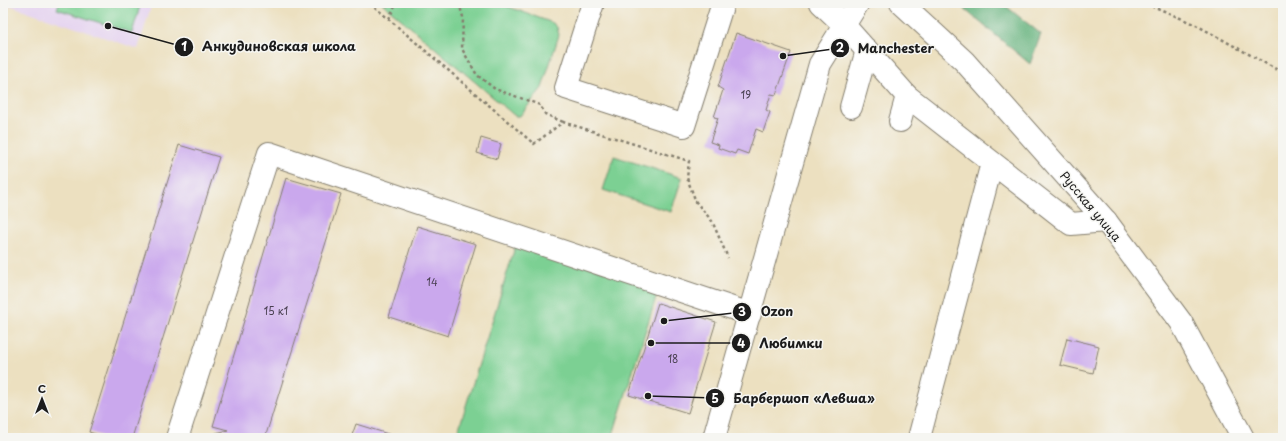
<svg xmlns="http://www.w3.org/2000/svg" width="1286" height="441" font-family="'Playpen Sans',sans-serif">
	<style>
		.built { fill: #e5d3f0 }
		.green { fill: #7cd093; stroke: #4c7658 }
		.forest { fill: #65b27d; stroke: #40674c }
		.building { fill: #caa8ed }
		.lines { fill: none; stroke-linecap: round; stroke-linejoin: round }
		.minor-casing { stroke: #847e6e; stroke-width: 24 }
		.path { stroke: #847e6e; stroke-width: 2.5; stroke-dasharray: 3 3; stroke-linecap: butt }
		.minor { stroke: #fff; stroke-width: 22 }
		.labels { text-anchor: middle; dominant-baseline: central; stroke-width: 3; stroke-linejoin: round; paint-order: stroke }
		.number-label { font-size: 10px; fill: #483f50 }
		.street-label { font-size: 12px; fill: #1c1c1c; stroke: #f6f6f2 }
		.leader { fill: none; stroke: #1c1c1c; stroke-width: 1.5 }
		.callout-dot { fill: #1c1c1c; stroke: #f6f6f2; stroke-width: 1.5 }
		.mark-label { font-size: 12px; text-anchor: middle; font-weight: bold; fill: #fff }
		.callout-label { font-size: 13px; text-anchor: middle; font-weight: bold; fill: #1c1c1c; stroke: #f6f6f2; stroke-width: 3; stroke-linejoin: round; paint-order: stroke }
	</style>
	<rect width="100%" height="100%" fill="#f6f6f2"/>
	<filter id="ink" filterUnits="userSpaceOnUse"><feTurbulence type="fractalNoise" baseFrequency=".025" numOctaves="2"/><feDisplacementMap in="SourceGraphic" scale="8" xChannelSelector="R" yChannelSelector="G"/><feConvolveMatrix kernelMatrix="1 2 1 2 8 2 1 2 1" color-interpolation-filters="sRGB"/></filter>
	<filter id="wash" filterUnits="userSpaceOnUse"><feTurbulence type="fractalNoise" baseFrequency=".012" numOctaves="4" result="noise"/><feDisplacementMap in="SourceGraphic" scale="16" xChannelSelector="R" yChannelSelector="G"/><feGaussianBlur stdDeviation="0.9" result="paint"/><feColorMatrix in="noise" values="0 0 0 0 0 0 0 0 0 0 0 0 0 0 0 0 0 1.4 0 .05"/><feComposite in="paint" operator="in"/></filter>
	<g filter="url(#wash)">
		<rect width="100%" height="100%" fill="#ece0c0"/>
		<!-- built -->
		<polygon class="built" points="3,3 152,3 138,49"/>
		<!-- green -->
		<g class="green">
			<polygon points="59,3 141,3 132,33 57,9"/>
			<polygon points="382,3 498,3 553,23 557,27 559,35 542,88 520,116 515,116"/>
			<polygon points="614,156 682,178 671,212 603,190"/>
			<polygon points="516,244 659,288 612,438 456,438"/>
		</g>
		<!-- forest -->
		<polygon class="forest" points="957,3 1002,3 1041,34 1030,64"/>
		<g id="blocks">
			<!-- building -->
			<g class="building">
				<polygon points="736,33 791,52 776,95 771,94 766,110 770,112 763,132 756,129 748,154 737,150 735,154 718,148 719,145 710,142 718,118 714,117 723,90 718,87"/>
				<polygon points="481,138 501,144 497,159 477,153"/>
				<polygon points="179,145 219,157 132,438 108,438 89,432"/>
				<polygon points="286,178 341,194 265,438 249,436 250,438 207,438 216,433 228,430 213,426"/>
				<polygon points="417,226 476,244 448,336 389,317"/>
				<polygon points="658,303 716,322 688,413 629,395"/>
				<polygon points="1067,338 1099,346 1093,373 1060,365"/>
				<polygon points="356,424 401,438 351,438"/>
			</g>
		</g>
	</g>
	<g filter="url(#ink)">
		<use href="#blocks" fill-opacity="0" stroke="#847e6e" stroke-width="1"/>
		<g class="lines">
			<!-- minor casing -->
			<g class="minor-casing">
				<g id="minor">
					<polyline points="593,3 566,88 684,126 723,3"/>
					<polyline points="821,3 844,25 907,96 1071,224 1106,221"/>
					<polyline points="901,3 964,61 1106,221 1181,322 1243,438"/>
					<polyline points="851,107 867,50"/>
					<polyline points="900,121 907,96"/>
					<polyline points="177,438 269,153 750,314"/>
					<polyline points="714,438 820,64 858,3"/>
					<polyline points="919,438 992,163"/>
				</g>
			</g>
			<!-- path -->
			<g class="path">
				<polyline points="370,3 534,144 563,122 689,161 687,178 696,202 712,221 728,258"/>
				<polyline points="459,3 463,17 462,49 477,75 495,89 540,105 545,114 563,122"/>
				<polyline points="1146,3 1196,25 1283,73"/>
				<polyline points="389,19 396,3"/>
			</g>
			<!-- minor -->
			<use href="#minor" class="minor"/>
		</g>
	</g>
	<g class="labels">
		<!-- number labels -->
		<g class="number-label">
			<text x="746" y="94">19</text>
			<text x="432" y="281">14</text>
			<text x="276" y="310">15 к1</text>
			<text x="673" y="358">18</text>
		</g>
		<!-- street labels -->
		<g class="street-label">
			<text transform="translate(1091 206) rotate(50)">Русская улица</text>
		</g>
	</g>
	<!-- callouts -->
	<path class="leader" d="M108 26L184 47M783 56L840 48M664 321L742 312M651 343L741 343M648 396L715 398"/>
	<g class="callout-dot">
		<circle cx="108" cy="26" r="4"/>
		<circle cx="783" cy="56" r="4"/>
		<circle cx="664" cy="321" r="4"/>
		<circle cx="651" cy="343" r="4"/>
		<circle cx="648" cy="396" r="4"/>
		<circle cx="184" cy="47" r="10"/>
		<circle cx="840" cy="48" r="10"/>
		<circle cx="742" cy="312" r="10"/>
		<circle cx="741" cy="343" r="10"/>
		<circle cx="715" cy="398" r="10"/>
	</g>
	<g class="mark-label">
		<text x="184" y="51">1</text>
		<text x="840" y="52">2</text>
		<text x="742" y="316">3</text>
		<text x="741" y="348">4</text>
		<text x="715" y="403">5</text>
	</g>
	<g class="callout-label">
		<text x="279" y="51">Анкудиновская школа</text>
		<text x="896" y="53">Manchester</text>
		<text x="777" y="316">Ozon</text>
		<text x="791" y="348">Любимки</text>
		<text x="804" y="403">Барбершоп «Левша»</text>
	</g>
	<!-- margin -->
	<rect width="1286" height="441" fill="none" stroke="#f6f6f2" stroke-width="16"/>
	<!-- north arrow -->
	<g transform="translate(42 399)" stroke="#f6f6f2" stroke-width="3" paint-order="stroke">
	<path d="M0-3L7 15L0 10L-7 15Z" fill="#1c1c1c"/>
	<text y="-6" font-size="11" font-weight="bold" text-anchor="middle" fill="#1c1c1c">С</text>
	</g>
</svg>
